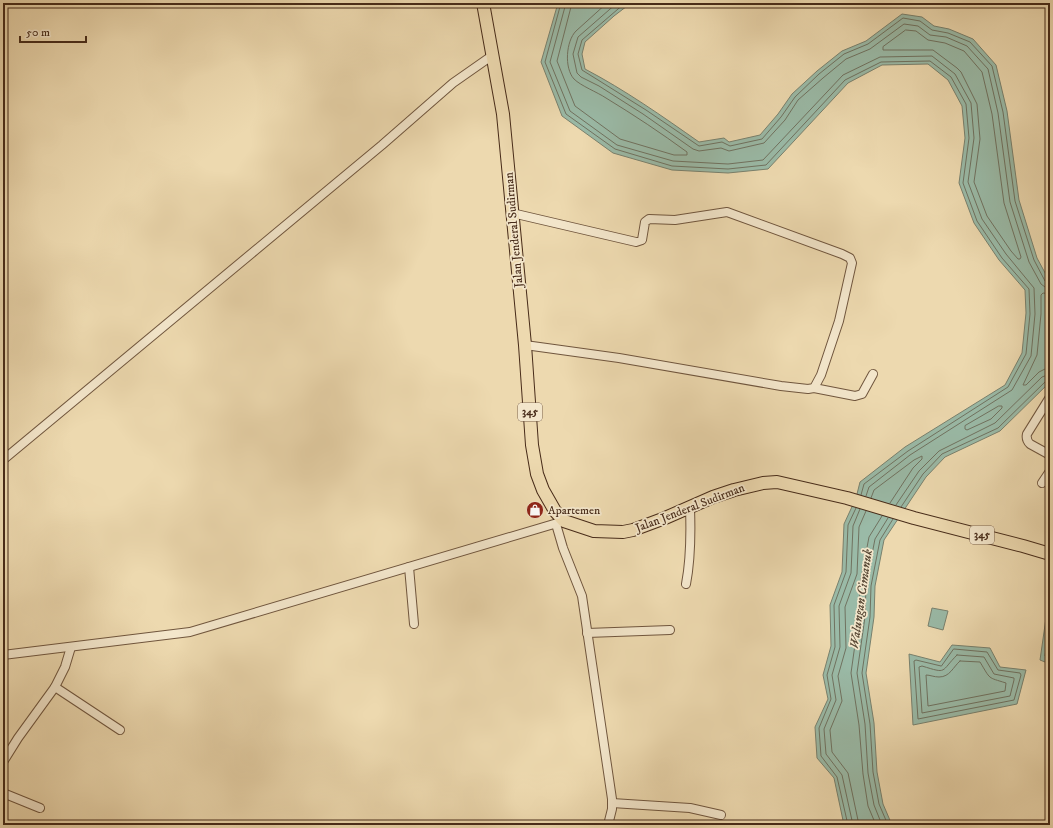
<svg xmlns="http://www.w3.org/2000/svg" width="1053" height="828" font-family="'IM FELL DW Pica',serif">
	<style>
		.water { fill: #9abaa7; stroke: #79816e }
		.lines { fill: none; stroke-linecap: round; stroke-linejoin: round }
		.shore { stroke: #707260; stroke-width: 1 }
		.minor-casing { stroke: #70563e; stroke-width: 10 }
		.primary-casing { stroke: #472b19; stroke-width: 14 }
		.minor { stroke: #f3e6cb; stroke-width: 8 }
		.primary { stroke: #edd9af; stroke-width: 12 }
		.labels { text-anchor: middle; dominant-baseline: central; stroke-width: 3.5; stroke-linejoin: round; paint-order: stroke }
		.shield { fill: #f3e6cb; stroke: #7b634e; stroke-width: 1 }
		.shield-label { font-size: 11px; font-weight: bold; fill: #472b19 }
		.street-label { font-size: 12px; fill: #472b19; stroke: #f3e6cb }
		.poi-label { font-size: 12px; fill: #472b19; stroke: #f3e6cb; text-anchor: start }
		.water-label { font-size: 13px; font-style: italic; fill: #584835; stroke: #f3e6cb }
	</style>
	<rect width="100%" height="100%" fill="#edd9af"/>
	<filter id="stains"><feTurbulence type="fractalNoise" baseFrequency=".005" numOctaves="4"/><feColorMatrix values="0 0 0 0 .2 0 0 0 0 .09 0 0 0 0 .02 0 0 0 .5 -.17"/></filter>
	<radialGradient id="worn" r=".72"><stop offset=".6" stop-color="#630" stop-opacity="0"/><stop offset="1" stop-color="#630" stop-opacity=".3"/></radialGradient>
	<!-- water -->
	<g class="water">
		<path d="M 558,3 L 631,3 L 614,16 L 585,42 L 582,54 L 585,69 C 625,90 662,116 699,142 L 724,138 L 729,142 L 760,135 L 778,114 L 792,94 L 817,71 L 842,51 L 866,41 L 902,14 L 922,17 L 934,26 L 949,29 L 973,39 L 996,65 L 1007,111 L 1019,200 L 1037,258 L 1050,282 L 1050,382 L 1000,431 L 945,457 L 926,477 L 884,540 L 875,586 L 874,617 L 866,673 L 874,723 L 877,772 L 883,804 L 892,825 L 844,825 L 834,778 L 817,758 L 815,727 L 828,699 L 823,675 L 831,646 L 830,605 L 842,572 L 844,524 L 856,498 L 860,482 L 905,447 L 1005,385 L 1022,353 L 1026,313 L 1025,290 L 999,260 L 974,223 L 959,183 L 965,138 L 962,106 L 948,80 L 928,64 L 882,65 L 848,83 L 768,169 L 728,173 L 672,170 L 613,153 L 562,116 L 541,62 Z"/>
		<polygon points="1048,604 1050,604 1050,664 1040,660"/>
		<polygon points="932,608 948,611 943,630 928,626"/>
		<polygon points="952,645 990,648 1000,667 1026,670 1017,704 913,725 909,654 940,662"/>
	</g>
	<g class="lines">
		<!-- shore -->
		<g class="shore">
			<polyline points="561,3 545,62 566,114 615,149 672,166 728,169 766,165 845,80 881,62 930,61 951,77 966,104 969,138 963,183 977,221 1002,258 1029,289 1030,314 1026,354 1008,387 908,451 864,484 861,495"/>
			<polyline points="566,3 550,62 570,111 617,145 673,161 728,164 763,160 843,75 880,57 932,56 955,74 971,103 974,138 968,182 982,219 1006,254 1034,288 1035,314 1031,356 1012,390 910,455 869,487 866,496"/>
			<path d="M 572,3 L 557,61 L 575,106 L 620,139 L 674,155 L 687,155 L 687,152 C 661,133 634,115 606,98 C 597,92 581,86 574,79 C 564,68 566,41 576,31 L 607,3"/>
			<polyline points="617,3 578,37 573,54 577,73 581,77 599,86 643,114 693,149 699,151 721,148 729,151 764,143 785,120 798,100 823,78 846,59 870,49 904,24 918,26 930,35 946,37 967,46 988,69 998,113 1010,202 1029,262 1041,284 1045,287 1050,288"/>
			<polyline points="625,3 582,40 578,54 582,70 646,110 699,146 722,142 730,146 762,139 781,117 795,97 819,74 844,54 868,44 903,18 920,21 932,30 948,33 970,42 992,66 1003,112 1015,201 1034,260 1045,281 1050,283"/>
			<polygon points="906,30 916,31 928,40 945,43 964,51 982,72 992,114 1004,203 1021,257 1020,259 1018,259 1011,251 987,216 974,182 980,139 977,104 961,72 957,68 933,50 883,50 883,47"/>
			<polyline points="1050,294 1043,293 1041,295 1041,314 1037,355 1023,385 1026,385 1039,372 1045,369 1050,368"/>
			<polygon points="999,406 1002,406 1002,408 991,419 967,430 965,429 965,426"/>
			<polyline points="871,498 874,490 914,460 922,456 922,459 913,468 890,503"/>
			<polyline points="896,505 919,471 939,451 995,423 1042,377 1050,374"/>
			<polyline points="901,507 923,474 942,454 998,428 1046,381 1050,379"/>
			<polyline points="1050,620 1045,656 1050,659"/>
			<polygon points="954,649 987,652 998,670 1020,673 1021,675 1014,700 918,719 914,661 916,660 941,666"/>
			<path d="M 957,655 L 984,657 L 994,674 L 1014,678 L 1014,680 L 1010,696 L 922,713 L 919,667 L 922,666 C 948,674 940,672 957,655 Z"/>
			<path d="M 960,661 L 980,662 C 991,680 987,677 1006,683 L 1005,691 L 928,706 L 926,675 C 930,675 934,677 939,677 C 950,677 953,667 960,661 Z"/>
			<polyline points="848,825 837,777 821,756 819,728 831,699 827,675 835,647 834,605 846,572 848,525 856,508"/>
			<polyline points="853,825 842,775 826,754 824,729 836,700 832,675 840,647 839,606 851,573 853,526 860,509"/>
			<polyline points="859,825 848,773 832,752 830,730 842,701 838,676 846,648 845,607 857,574 859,527 866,511"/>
			<polyline points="876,825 868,806 863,774 859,725 851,673 859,616 860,584 869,537 882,516"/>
			<polyline points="882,825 874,805 868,773 865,724 857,673 865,617 866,585 875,539 888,518"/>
			<polyline points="888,825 879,804 873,772 870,724 862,673 870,617 871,586 880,540 893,519"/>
		</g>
		<!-- minor casing -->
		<g class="minor-casing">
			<g id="minor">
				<polyline points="512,213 636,242 642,240 645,222 649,219 675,220 727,212 842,254 850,258 852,263 839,321 821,375 814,388 808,389 781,386 619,358 525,345"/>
				<polyline points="814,388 855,396 862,394 873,374"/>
				<path d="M 1050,397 L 1027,434 C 1026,438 1027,441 1030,444 L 1050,455"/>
				<polyline points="3,460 382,145 453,83 493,55"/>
				<polyline points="1042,483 1050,471"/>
				<polyline points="556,524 563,548 582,596 612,799 612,809 608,825"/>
				<polyline points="409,567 414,624"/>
				<path d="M 686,584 C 691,558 691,535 690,508"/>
				<polyline points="587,633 670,630"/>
				<polyline points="3,655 190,632 564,521"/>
				<polyline points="55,687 120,730"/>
				<polyline points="3,762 18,738 55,687 65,667 71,647"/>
				<polyline points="3,793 40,808"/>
				<polyline points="612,803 690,808 721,815"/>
			</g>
		</g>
		<!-- primary casing -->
		<g class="primary-casing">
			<polyline id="primary" points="483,3 503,114 525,345 532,445 537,474 543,490 555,511 564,521 594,531 623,532 633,530 665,518 713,497 734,490 763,483 777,482 847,498 914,518 1023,546 1050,554"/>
		</g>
		<!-- minor -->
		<use href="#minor" class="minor"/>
		<!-- primary -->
		<use href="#primary" class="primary"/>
	</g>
	<!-- icons -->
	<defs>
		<g id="shop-disc" transform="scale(0.9)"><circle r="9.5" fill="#8f2418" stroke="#f3e6cb"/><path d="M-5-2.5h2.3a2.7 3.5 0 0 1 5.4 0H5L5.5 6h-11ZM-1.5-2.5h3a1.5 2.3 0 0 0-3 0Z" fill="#fff"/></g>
	</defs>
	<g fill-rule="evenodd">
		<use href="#shop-disc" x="535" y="510"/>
	</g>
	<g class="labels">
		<!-- shield labels -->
		<g class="shield">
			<rect x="518" y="403" width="24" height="18" rx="3"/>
			<rect x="970" y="526" width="24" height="18" rx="3"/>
		</g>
		<g class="shield-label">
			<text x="530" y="412">345</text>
			<text x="982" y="535">345</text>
		</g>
		<!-- street labels -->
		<g class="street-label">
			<text transform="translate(514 230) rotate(-95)">Jalan Jenderal Sudirman</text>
			<text transform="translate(690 508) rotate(-21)">Jalan Jenderal Sudirman</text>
		</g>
		<!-- poi labels -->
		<g class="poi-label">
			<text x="548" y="510">Apartemen</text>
		</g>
		<!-- water labels -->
		<g class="water-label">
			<text transform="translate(861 599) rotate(-82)">Walungan Cimanuk</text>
		</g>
	</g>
	<!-- margin -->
	<rect width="1053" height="828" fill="none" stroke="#edd9af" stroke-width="16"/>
	<rect x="4" y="4" width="1045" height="820" fill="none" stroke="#472b19" stroke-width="2"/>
	<rect x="8" y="8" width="1037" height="812" fill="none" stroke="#472b19"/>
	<!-- scale -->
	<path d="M20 36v6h66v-6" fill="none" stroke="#472b19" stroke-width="2"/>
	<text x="26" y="36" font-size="12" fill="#472b19" stroke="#f3e6cb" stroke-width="3" paint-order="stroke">50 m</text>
	<rect width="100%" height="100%" filter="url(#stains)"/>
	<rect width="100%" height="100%" fill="url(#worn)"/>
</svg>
